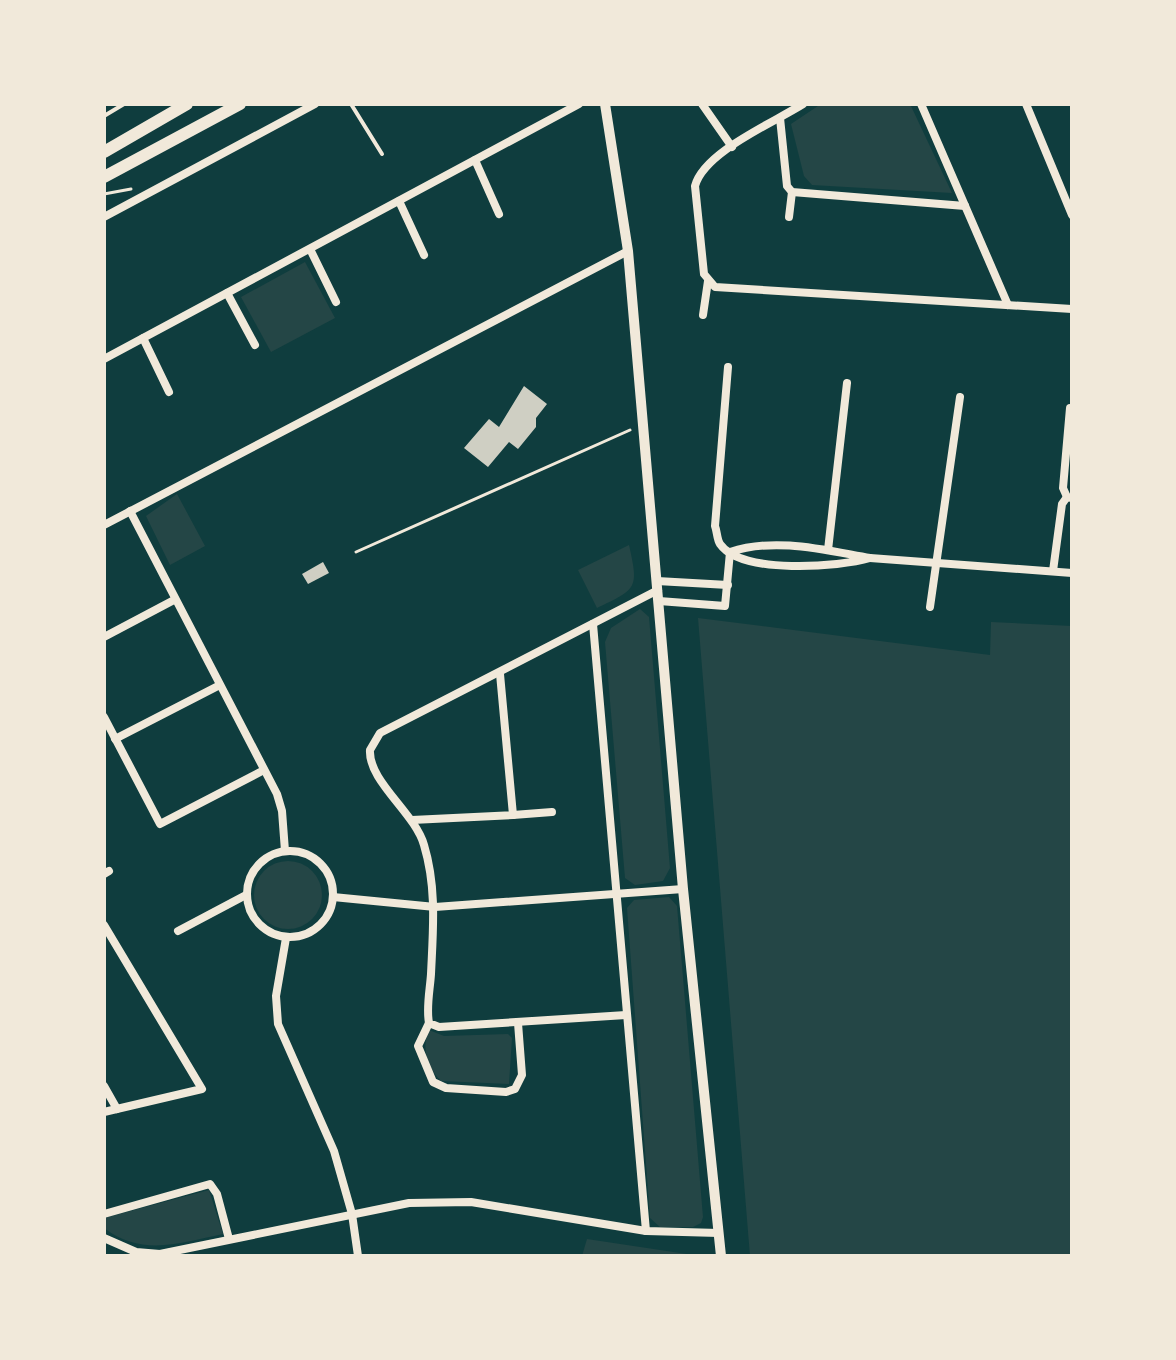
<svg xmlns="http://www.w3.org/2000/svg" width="1176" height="1360" font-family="'Archivo Narrow',sans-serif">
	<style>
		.green { fill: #244646 }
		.building { fill: #cfcfc3 }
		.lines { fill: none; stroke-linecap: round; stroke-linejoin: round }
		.path { stroke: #f1e9da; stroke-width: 3 }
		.service { stroke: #f1e9da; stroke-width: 4 }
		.minor { stroke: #f1e9da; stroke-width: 8 }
		.tertiary { stroke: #f1e9da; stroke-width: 10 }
		.primary { stroke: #f1e9da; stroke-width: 12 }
	</style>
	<rect width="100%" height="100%" fill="#0f3d3e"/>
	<!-- green -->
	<g class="green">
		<polygon points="821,104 910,104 952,193 812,185 804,176 791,124"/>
		<polygon points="305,262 335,318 271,352 241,297"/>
		<polygon points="177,494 205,546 170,565 146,516"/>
		<path d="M 629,545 C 639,589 637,589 597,608 L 578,570 Z"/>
		<polygon points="640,609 649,617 670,868 663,881 635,885 625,878 605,642 611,628"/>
		<polygon points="698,618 990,655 991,622 1072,626 1072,1256 750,1256"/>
		<circle cx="288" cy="895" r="34"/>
		<polygon points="669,897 677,906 703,1217 701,1223 693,1227 660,1227 650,1218 627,908 634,900"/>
		<path d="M 429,1030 L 444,1036 L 508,1034 L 512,1038 L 509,1084 L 441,1081 C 427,1068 421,1047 429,1030 Z"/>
		<path d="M 209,1190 L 223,1234 C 180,1243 142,1257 104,1228 L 104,1218 Z"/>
		<polygon points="587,1239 700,1256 582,1256"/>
	</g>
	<!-- building -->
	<g class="building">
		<polygon points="524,386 547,404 536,418 536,427 518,449 509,442 488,467 464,448 489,419 499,427"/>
		<polygon points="323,562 329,573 308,584 302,574"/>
	</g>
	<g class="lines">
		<!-- path -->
		<g class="path">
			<polyline points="104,194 131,189"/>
			<polyline points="356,552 630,430"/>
		</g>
		<!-- service -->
		<g class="service">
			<polyline points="351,104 382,154"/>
			<polyline points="104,116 124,104"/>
		</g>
		<!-- minor -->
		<g class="minor">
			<polyline points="702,104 732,147"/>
			<path d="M 803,104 C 773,123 704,152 695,186 L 704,274 L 715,287 L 1072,309"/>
			<polyline points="921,104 1008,305"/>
			<polyline points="1026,104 1072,215"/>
			<polyline points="780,118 787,186 792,192 965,206"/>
			<polyline points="475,160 499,214"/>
			<polyline points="399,201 424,255"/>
			<polyline points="104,217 315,104"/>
			<polyline points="789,217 792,192"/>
			<polyline points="310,249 336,302"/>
			<polyline points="227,293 255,345"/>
			<polyline points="703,315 708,281"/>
			<polyline points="143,338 169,392"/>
			<polyline points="104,359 579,104"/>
			<path d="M 728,367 L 715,526 C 717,531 717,540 720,544 C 741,575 840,567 870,558 C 824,550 775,537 730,552"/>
			<polyline points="1070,408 1063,488 1067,497 1072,498"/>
			<polyline points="130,511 277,794 282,811 285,851"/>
			<polyline points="104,525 628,251"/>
			<polyline points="828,550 847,383"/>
			<polyline points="870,558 1072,573"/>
			<polyline points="1053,571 1062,504 1067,497"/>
			<polyline points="657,581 728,585"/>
			<polyline points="659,601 725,606 730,552"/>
			<polyline points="930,607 960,397"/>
			<polyline points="593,624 646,1231"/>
			<polyline points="104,637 174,600"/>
			<polyline points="104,717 160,824 264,770"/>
			<polyline points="115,739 218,686"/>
			<polyline points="513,815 552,812"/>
			<polyline points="412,820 513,815 500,674"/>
			<circle cx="290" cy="894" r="43"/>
			<polyline points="104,874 109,871"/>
			<polyline points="333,897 435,907 683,889"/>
			<polyline points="104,925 202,1089 104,1112"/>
			<polyline points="178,931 246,895"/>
			<polyline points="286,938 276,996 278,1024 334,1151 352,1214 358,1256"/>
			<path d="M 626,1015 L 439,1027 L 429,1023 C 426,1007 430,990 431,974 C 433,930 437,888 424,845 C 415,813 368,781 370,750 L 380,733 L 658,590"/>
			<polyline points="429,1023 418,1046 433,1082 446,1088 506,1092 515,1089 522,1075 518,1023"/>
			<polyline points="104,1086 117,1109"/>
			<polyline points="104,1214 210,1184 217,1194 229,1239"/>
			<polyline points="104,1238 136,1252 160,1254 409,1203 471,1202 646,1231 719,1233"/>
		</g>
		<!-- tertiary -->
		<polyline class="tertiary" points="605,104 628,251 683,889 721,1256"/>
		<!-- primary -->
		<g class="primary">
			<polyline points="104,152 187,104"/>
			<polyline points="104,177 240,104"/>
		</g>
	</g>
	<!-- border -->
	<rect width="1176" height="1360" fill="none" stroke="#f1e9da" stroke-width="212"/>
</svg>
